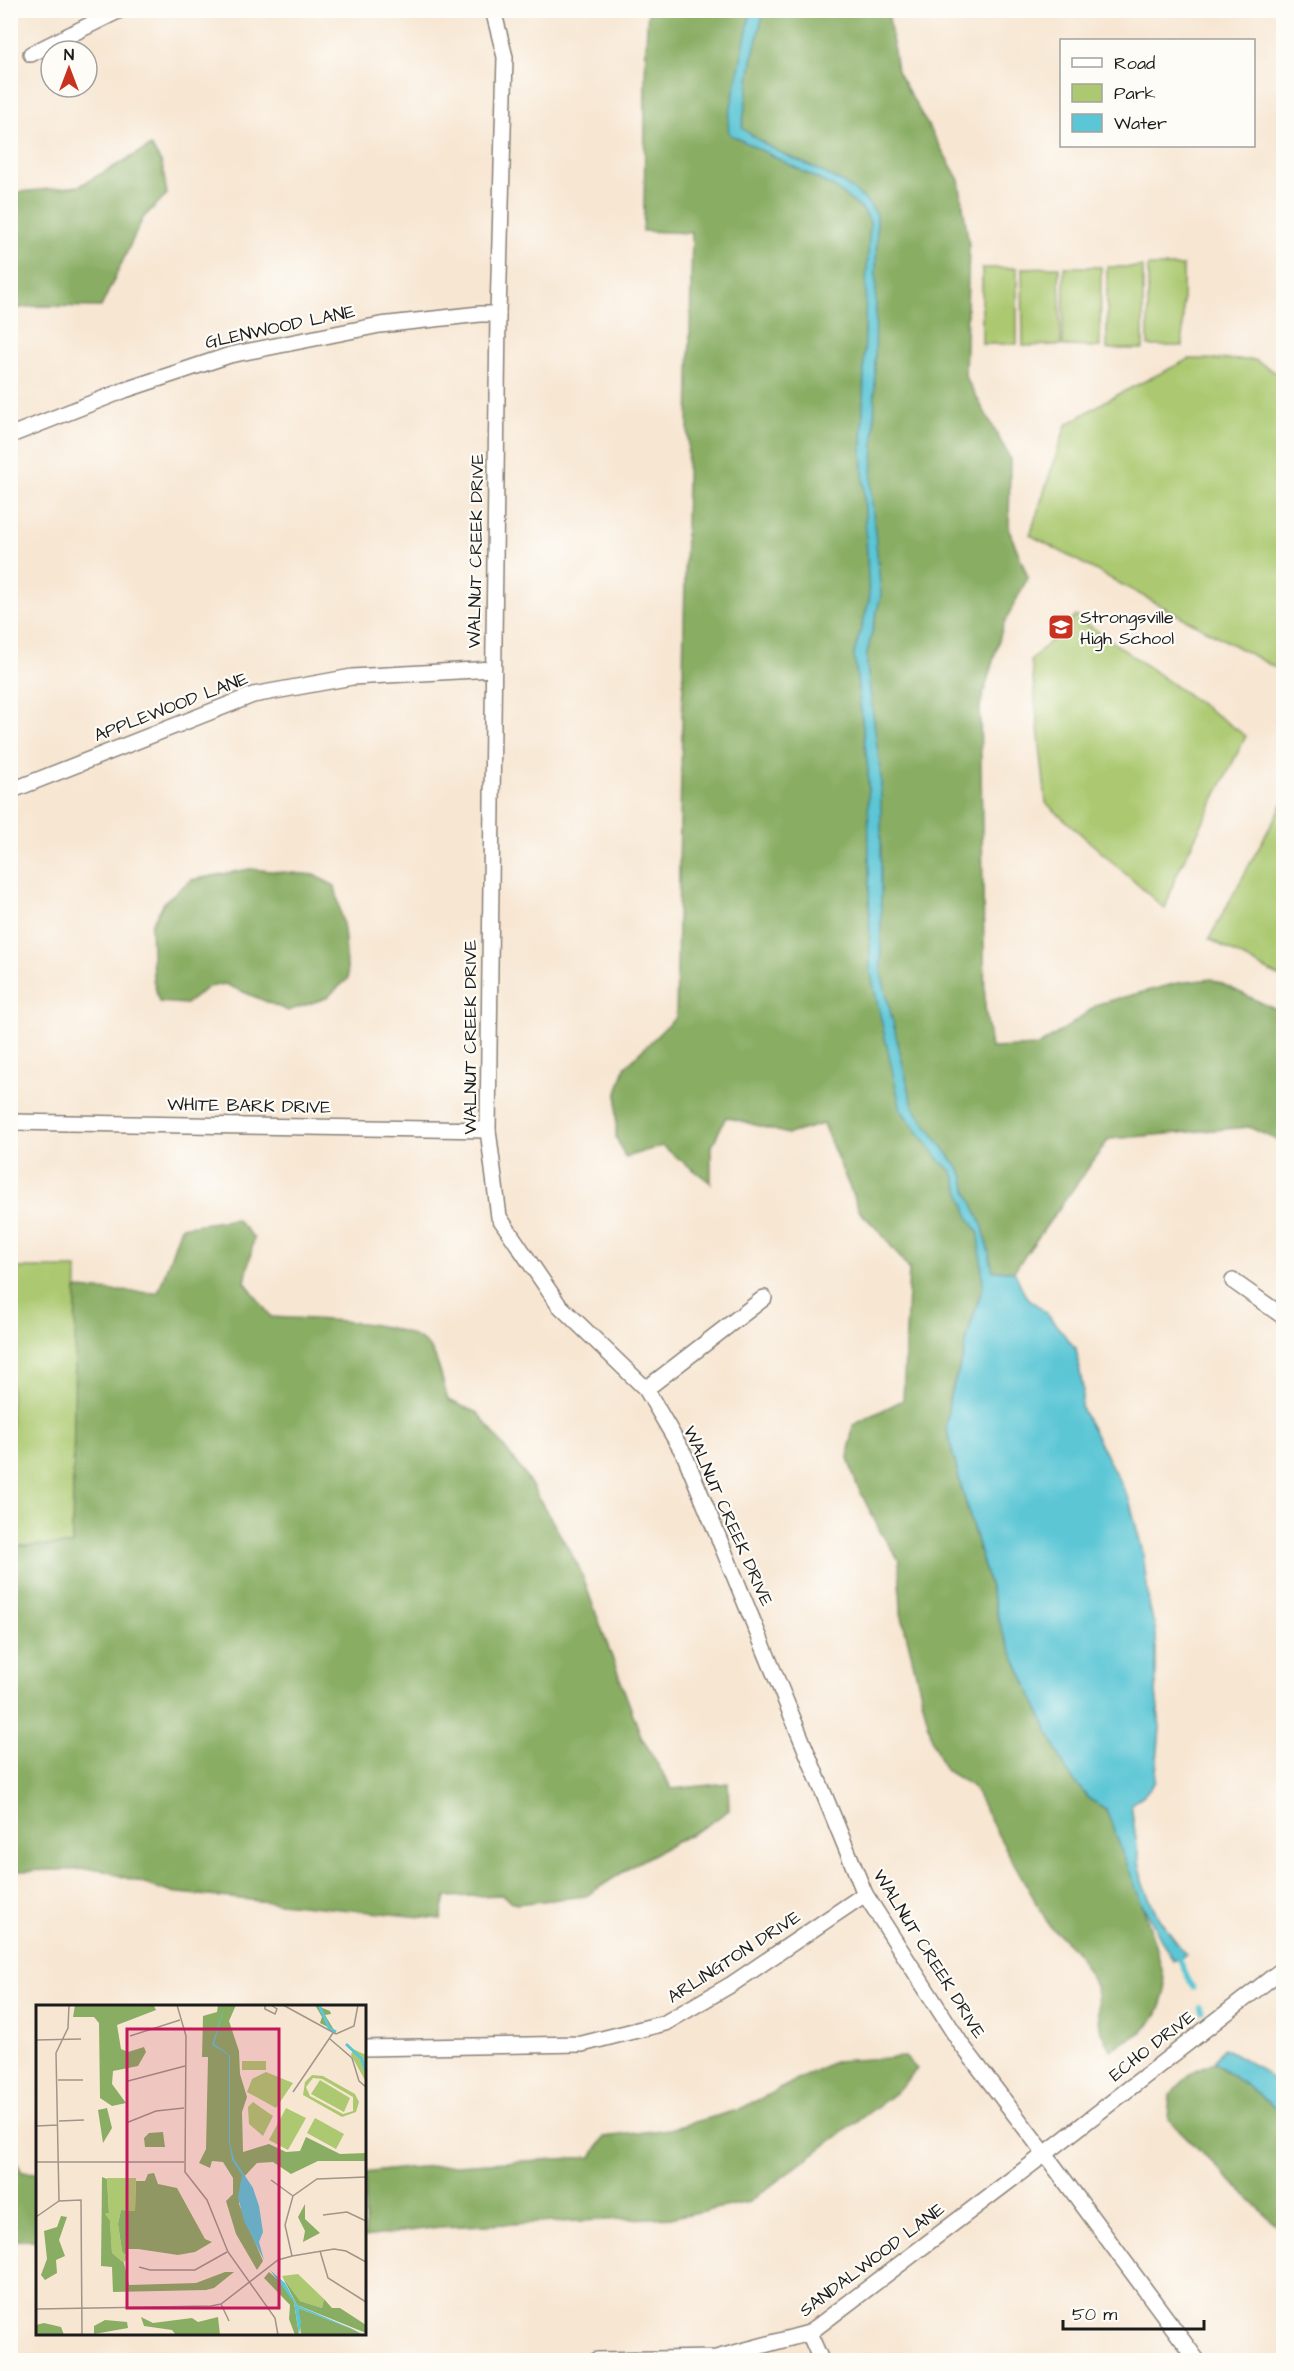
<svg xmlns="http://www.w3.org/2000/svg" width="1294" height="2371" font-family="'Architects Daughter',sans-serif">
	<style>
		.green { fill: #acc971; stroke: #647246; stroke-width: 1.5 }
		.forest { fill: #89ad63; stroke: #526440; stroke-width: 1.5 }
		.water { fill: #5bc6d5; stroke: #3c7178; stroke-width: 1.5 }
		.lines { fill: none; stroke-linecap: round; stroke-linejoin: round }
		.stream { stroke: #5bc6d5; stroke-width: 5 }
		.street-casing { stroke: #8a8177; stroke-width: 18 }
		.street { stroke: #fff; stroke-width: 15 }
		.labels { text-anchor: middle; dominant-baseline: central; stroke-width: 4.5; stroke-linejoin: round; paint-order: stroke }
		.street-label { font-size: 18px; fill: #1c1c1c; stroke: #fdfcf7 }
		.poi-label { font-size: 18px; fill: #1c1c1c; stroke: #fdfcf7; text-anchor: start }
		.inset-river { fill: none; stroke: #5bc6d5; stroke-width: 3 }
		.inset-road { fill: none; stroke: #9f9589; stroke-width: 1.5 }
		.view { fill: #c2185b; fill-opacity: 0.15; stroke: #c2185b; stroke-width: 3 }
		.inset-edge { fill: none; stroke: #1c1c1c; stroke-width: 3 }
	</style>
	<rect width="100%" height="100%" fill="#fdfcf7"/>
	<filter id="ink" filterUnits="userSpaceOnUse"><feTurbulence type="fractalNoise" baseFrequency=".0167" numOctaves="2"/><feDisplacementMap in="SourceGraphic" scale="12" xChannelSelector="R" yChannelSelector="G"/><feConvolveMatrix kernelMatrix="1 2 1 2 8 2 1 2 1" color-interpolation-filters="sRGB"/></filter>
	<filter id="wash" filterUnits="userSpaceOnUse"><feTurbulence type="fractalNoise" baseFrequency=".008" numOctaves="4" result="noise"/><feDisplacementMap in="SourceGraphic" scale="24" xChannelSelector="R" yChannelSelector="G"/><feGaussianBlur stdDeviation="1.35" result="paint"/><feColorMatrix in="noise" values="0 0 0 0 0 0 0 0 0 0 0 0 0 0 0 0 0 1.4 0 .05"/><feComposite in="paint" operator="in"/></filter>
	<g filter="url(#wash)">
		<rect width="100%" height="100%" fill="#f7e6d2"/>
		<!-- green -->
		<g class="green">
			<rect x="1148" y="266" width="35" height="80"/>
			<polygon points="1059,267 1061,345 1023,346 1022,268"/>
			<polygon points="1064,267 1101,267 1100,347 1063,346"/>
			<rect x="1107" y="267" width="36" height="82"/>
			<rect x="982" y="268" width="35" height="76"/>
			<polygon points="1189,359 1255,360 1283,377 1284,656 1276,668 1030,535 1066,425 1109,399"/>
			<polygon points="1076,616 1246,736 1175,878 1165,909 1046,803 1031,660"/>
			<polygon points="1283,803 1283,979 1209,939"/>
			<polygon points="11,1268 77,1268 72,1545 11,1546"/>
		</g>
		<!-- forest -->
		<g class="forest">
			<path d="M 648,11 L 888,11 L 897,71 L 959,180 L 969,245 L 965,376 L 1010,458 L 1009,530 L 1028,577 L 1003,626 L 980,706 L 985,1007 L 991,1048 L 1038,1046 L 1069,1026 L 1098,1004 L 1177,983 L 1212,979 L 1283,1013 L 1283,1143 L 1249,1127 L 1109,1139 L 1014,1271 L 983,1271 L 983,1286 L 968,1334 L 963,1358 L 950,1395 L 946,1427 L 961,1486 L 1003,1633 L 1089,1799 C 1094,1802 1104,1806 1107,1811 C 1118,1833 1170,1976 1165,1994 C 1157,2027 1139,2035 1110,2049 L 1100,2027 L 1096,1986 L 1075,1950 L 1049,1925 L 998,1835 L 973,1787 L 945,1770 L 933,1743 L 901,1613 L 899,1560 L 881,1533 L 856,1483 L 848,1458 L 853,1425 L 903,1400 L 909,1269 L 880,1232 L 860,1212 L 823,1124 L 788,1134 L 726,1117 L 711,1148 L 711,1183 L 662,1146 L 625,1157 L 616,1137 L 617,1093 L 625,1067 L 676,1017 L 692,233 L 643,231 C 647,157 642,84 648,11 Z"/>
			<polygon points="151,146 162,164 167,194 143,218 101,307 37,306 11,309 11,193 79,186"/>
			<polygon points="250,869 314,875 335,886 344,929 348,979 326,998 288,1011 225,984 208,987 186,1004 159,1002 153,979 151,925 165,901 191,880"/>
			<path d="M 236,1219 L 254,1238 L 245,1282 L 271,1317 C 310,1320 405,1318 430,1348 C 438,1357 444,1387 448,1400 L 478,1413 L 526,1476 L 579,1567 L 641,1736 L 672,1789 L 728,1783 L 729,1810 L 706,1826 L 637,1863 L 586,1896 L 516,1904 L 502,1895 L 446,1897 L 441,1919 L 169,1892 L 99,1869 L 15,1871 L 11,1875 L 11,1546 L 72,1545 L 76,1289 L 158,1293 L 181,1227 Z"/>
			<polygon points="905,2057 917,2069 895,2093 749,2202 674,2217 439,2227 365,2237 365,2173 406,2168 592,2157 604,2137 670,2129 738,2110 835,2061"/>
			<polygon points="1214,2062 1283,2113 1283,2232 1168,2119 1170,2095 1192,2072"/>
			<polygon points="10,2150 22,2172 37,2173 37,2240 11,2240"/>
		</g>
		<!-- water -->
		<g class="water">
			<path d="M 751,11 L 764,11 L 753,55 L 742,128 C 749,133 757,139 765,144 C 801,166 854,177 877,215 L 874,447 L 871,491 L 881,595 L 867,653 L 867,667 L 881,777 L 881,972 L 913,1107 L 963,1174 L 966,1188 L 983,1227 L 993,1271 L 1014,1271 L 1025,1295 L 1047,1314 L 1076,1349 L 1083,1389 L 1081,1408 L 1129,1499 L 1143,1553 L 1149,1604 L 1156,1633 L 1156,1691 L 1160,1728 L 1155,1782 L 1144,1795 L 1131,1804 L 1142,1882 L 1159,1919 L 1186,1955 L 1173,1961 L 1141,1902 L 1106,1809 L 1089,1799 L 1067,1772 L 1003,1633 L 961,1486 L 946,1427 L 950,1395 L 963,1358 L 968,1334 L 983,1286 L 979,1234 L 969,1218 L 953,1172 L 941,1162 L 901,1110 L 870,970 L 868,770 L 854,654 L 869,601 L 862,447 L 866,285 L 870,222 L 864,211 L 835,188 L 729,134 L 728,121 Z"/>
			<polygon points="1224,2048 1258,2067 1283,2088 1283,2113 1214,2062"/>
		</g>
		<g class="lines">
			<!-- stream -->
			<g class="stream">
				<polyline points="1176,1952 1193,1988"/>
				<polyline points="1200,2007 1202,2012"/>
			</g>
		</g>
	</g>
	<g filter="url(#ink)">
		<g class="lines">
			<!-- street casing -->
			<g class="street-casing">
				<g id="street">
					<polyline points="493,10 505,57 498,314 488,1130 499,1217 558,1304 646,1389 685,1456 865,1894 961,2044 1045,2154 1197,2360"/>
					<polyline points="31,54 120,10"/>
					<polyline points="11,435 125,390 230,355 380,325 480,314 498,314"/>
					<polyline points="10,791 253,695 352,677 493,669"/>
					<polyline points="10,1122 488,1130"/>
					<polyline points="1233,1281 1284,1317"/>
					<polyline points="646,1389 764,1298"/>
					<polyline points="364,2048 582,2044 665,2023 732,1984 865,1894"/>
					<polyline points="809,2333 821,2360"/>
					<polyline points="597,2360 716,2358 809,2333 1045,2154 1284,1968"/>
				</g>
			</g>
			<!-- street -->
			<use href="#street" class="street"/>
		</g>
	</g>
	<!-- icons -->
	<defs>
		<g id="school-square" transform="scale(1.35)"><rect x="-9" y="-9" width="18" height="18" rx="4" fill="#c8321e" stroke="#fdfcf7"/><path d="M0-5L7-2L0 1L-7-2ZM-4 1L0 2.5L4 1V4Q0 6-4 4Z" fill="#fff"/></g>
	</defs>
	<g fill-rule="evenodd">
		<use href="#school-square" x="1061" y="627"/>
	</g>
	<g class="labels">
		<!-- street labels -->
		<g class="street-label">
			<text transform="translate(280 327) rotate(-12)">GLENWOOD LANE</text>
			<text transform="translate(476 551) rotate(-89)">WALNUT CREEK DRIVE</text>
			<text transform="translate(171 707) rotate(-21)">APPLEWOOD LANE</text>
			<text transform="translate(470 1037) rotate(-90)">WALNUT CREEK DRIVE</text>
			<text transform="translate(249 1106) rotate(1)">WHITE BARK DRIVE</text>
			<text transform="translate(728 1516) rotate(66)">WALNUT CREEK DRIVE</text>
			<text transform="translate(929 1954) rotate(58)">WALNUT CREEK DRIVE</text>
			<text transform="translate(734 1957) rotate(-33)">ARLINGTON DRIVE</text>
			<text transform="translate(1152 2046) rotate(-38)">ECHO DRIVE</text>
			<text transform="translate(872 2260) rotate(-37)">SANDALWOOD LANE</text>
		</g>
		<!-- poi labels -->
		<g class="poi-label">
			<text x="1080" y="617">Strongsville<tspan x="1080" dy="21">High School</tspan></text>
		</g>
	</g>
	<!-- overview -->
	<g transform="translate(36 2005)">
		<rect width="330" height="330" fill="#f7e6d2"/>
		<path d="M 317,44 L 330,50 L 330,77 L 315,50 ZM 206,56 L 230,56 L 230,65 L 206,65 ZM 230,67 L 257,78 L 240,103 L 211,87 L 216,74 ZM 276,70 L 287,71 L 319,89 L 323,97 L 320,107 L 306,112 L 267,90 L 269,77 ZM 277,73 L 286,74 L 317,92 L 317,106 L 307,109 L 274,91 L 270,82 ZM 284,75 L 314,93 L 308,107 L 275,89 ZM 217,97 L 237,111 L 227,131 L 213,119 L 212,102 ZM 250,103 L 270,113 L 252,145 L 233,135 ZM 279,113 L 308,129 L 300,144 L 271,128 ZM 71,173 L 100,173 L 99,206 L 85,205 L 82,219 L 86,246 L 91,252 L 88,258 L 76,248 L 74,217 L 69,215 L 69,209 L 73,208 ZM 262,269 L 288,294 L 286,303 L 264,296 L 246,271 Z" fill="#acc971" fill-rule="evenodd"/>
		<path d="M 39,0 L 118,1 L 120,5 L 81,20 L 85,44 L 92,47 L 108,42 L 110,47 L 102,61 L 77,66 L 76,79 L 90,98 L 76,101 L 64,93 L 63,18 L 58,12 L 37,12 ZM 182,0 L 200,0 L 193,16 L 203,46 L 204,69 L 211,92 L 206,107 L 207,147 L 233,139 L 250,147 L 264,146 L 270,132 L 304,149 L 330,148 L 330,156 L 282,156 L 255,169 L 237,157 L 221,158 L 206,174 L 203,199 L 227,256 L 221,265 L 200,229 L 190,196 L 197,189 L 197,173 L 187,157 L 176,156 L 174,163 L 163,158 L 170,144 L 172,52 L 166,52 L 167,11 L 181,7 ZM 279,0 L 294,6 L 295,9 L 289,10 L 298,25 L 284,18 L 286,12 ZM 71,103 L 76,123 L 67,138 L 62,105 ZM 127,127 L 129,142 L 109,142 L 108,133 L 113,128 ZM 118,168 L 122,179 L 141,183 L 169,234 L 176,237 L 159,247 L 142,250 L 102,244 L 92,244 L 89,250 L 86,246 L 82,219 L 85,205 L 99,206 L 100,176 L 109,176 L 112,169 ZM 66,172 L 71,174 L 73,208 L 69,209 L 74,216 L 76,248 L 88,258 L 93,280 L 160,278 L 189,267 L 198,267 L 178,283 L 170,285 L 77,287 L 76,262 L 65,261 ZM 269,199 L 269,214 L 284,228 L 267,237 L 269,226 L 262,212 ZM 25,211 L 31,212 L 23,235 L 29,251 L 20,255 L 21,268 L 9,275 L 5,270 L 11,254 L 8,226 L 21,222 ZM 233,267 L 248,280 L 258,297 L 263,330 L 259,330 L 253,314 L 254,300 L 228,273 ZM 246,271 L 264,296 L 286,303 L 288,294 L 296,303 L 304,303 L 330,320 L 330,328 L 261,300 ZM 262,303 L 314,323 L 327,330 L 265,330 ZM 105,312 L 117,318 L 156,313 L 162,317 L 182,312 L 184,330 L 140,330 L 136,325 L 108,321 ZM 69,315 L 91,317 L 92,323 L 58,329 L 58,321 ZM 8,318 L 25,322 L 28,330 L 0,330 L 0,320 Z" fill="#89ad63"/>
		<path d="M 189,0 L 178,39 L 194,50 L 194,139 L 198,154 L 217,183 L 223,201 L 227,227 L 223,237 L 228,255 L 208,216 L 202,192 L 206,170 L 196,155 L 193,138 L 193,50 L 176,40 ZM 234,265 L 249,278 L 261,300 L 330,330 L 262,303 L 265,317 L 263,330 L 258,297 Z" fill="#5bc6d5"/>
		<path class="inset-river" d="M 283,0 L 293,23 L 300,27M 310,39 L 325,53 L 330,66"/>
		<path class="inset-road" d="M 141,0 L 150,31 L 149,167 L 171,195 L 192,247 L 239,313 L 242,330M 229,0 L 229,4 L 239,9 L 241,4 L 235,0M 247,0 L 300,29 L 318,21 L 322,0M 94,31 L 144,15M 294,34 L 316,53 L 323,76 L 330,82M 0,35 L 45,34M 22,75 L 47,75M 92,76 L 149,61M 257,87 L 297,28M 23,116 L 48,115M 90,118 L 120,106 L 148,103M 0,121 L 22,120M 0,157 L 148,157M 235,175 L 257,191M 23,196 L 20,48 L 32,23 L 33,0M 287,210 L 311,207 L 330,216M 0,212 L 23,196 L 45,195 L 46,330M 284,246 L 292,273 L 330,297M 256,251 L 249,220 L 257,191 L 281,174 L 330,172M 103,262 L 114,265 L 159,265 L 191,247M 185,299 L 193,316M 0,304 L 175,301 L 185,299 L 242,255 L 256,251 L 298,244 L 310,246 L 330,257"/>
		<path class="view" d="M 91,24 L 243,24 L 243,303 L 91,303 Z"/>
		<rect width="330" height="330" class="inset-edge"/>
	</g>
	<!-- margin -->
	<rect width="1294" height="2371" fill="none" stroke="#fdfcf7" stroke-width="36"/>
	<!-- legend -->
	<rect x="1060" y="39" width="195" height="108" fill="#fdfcf7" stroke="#a3a29f" stroke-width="1.5"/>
	<rect x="1072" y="58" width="30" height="9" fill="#ffffff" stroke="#a3a29f" stroke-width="1.5"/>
	<text x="1114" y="69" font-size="18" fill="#1c1c1c">Road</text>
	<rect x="1072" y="84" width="30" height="18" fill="#acc971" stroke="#a3a29f" stroke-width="1.5"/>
	<text x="1114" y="99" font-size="18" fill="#1c1c1c">Park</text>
	<rect x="1072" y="114" width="30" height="18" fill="#5bc6d5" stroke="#a3a29f" stroke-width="1.5"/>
	<text x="1114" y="129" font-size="18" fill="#1c1c1c">Water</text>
	<!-- north arrow -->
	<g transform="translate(69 69)"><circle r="28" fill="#fdfcf7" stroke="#a3a29f" stroke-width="1.5"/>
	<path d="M0-4.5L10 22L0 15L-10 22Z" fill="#c8321e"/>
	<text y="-9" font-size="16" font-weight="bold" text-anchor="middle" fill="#1c1c1c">N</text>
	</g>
	<!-- scale -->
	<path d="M1063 2320v9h141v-9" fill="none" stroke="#1c1c1c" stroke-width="3"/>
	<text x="1072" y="2320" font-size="18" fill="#1c1c1c" stroke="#fdfcf7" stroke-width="4.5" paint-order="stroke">50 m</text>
</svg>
